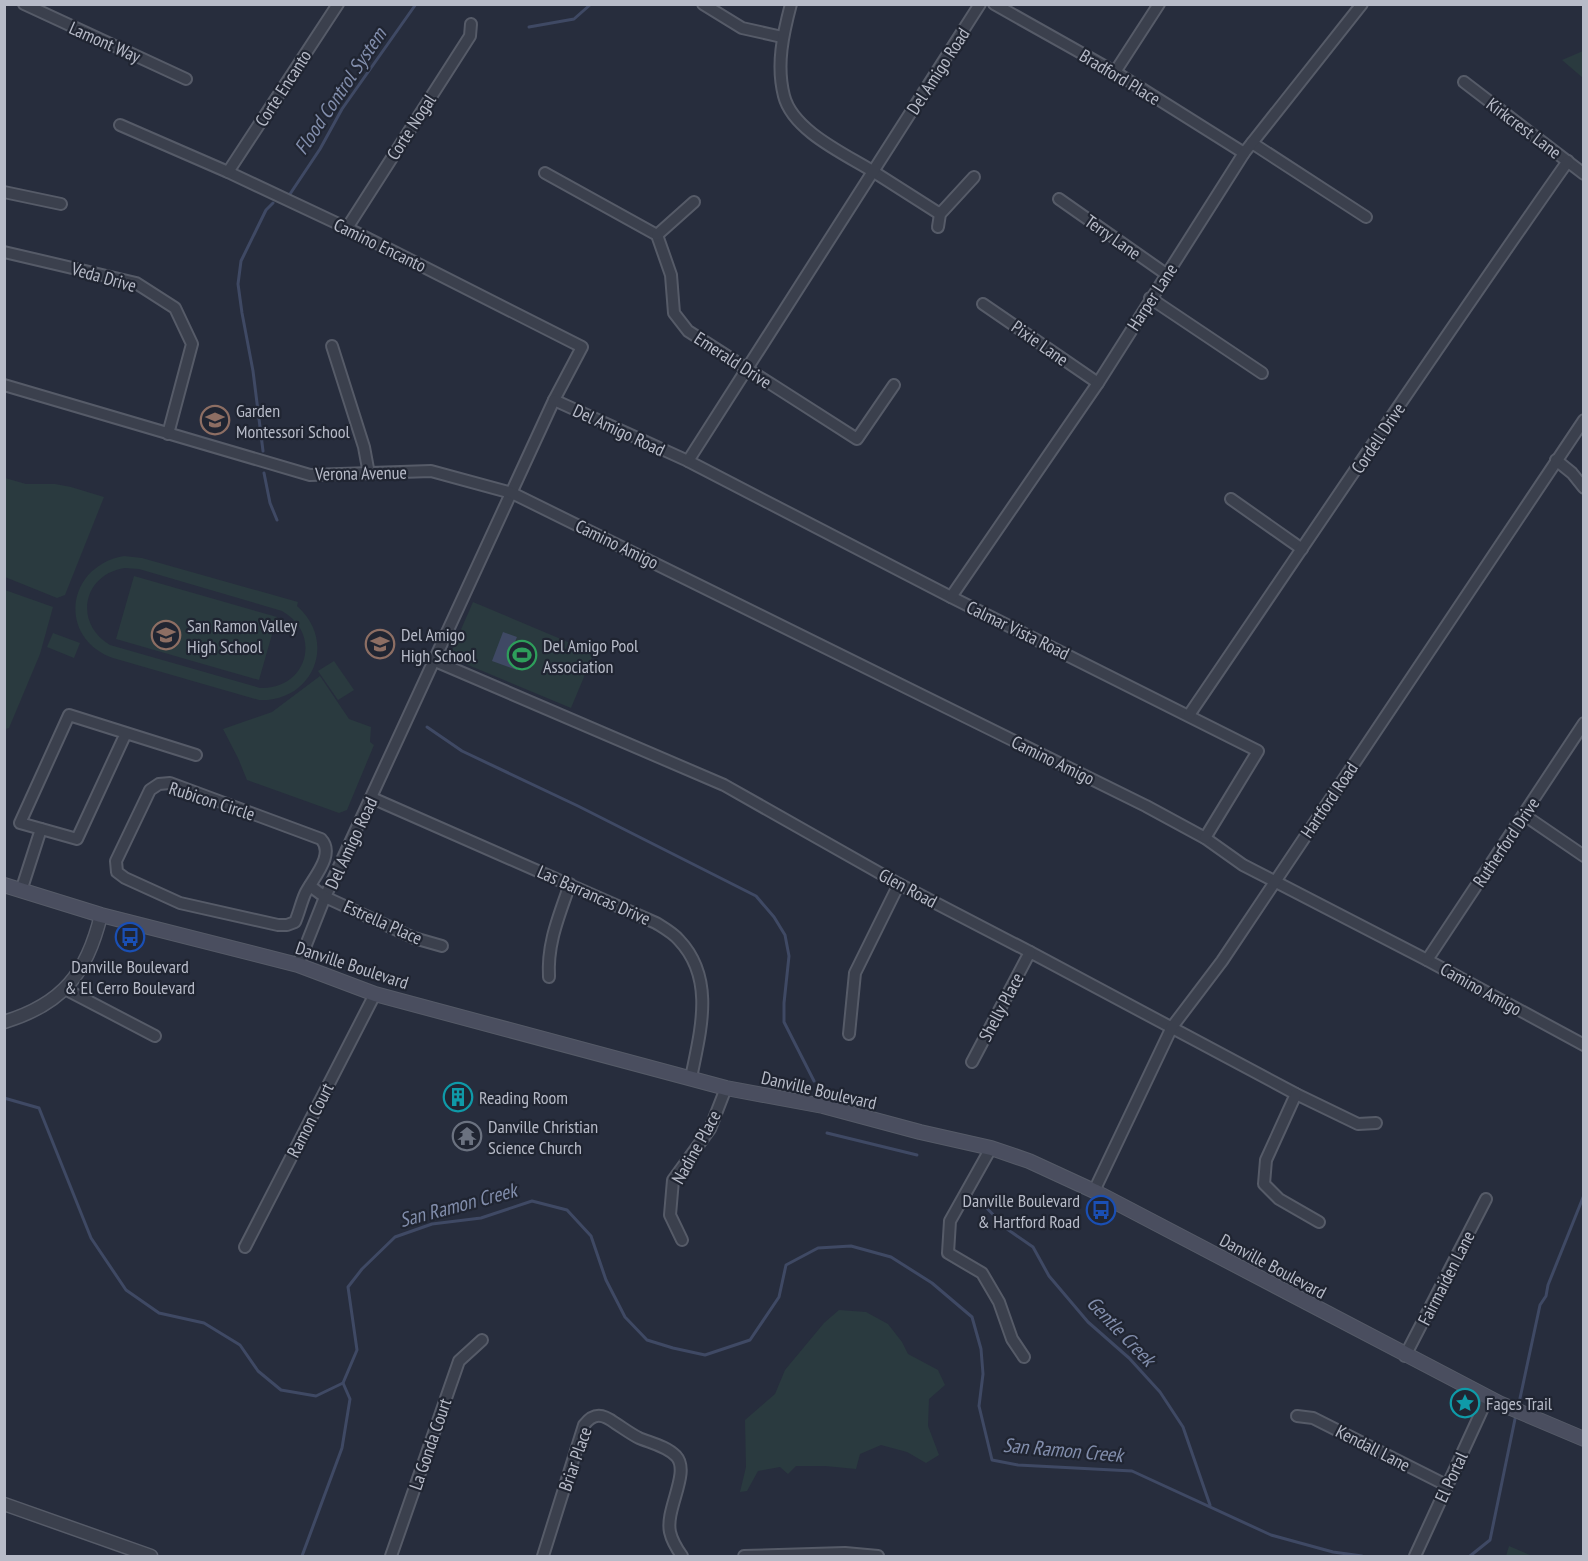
<svg xmlns="http://www.w3.org/2000/svg" width="1588" height="1561" font-family="'PT Sans Narrow',sans-serif">
	<style>
		.green { fill: #2a3a3f; fill-rule: evenodd }
		.water { fill: #3f4964 }
		.lines { fill: none; stroke-linecap: round; stroke-linejoin: round }
		.stream { stroke: #3f4964; stroke-width: 3 }
		.minor-casing { stroke: #565b68; stroke-width: 14 }
		.tertiary-casing { stroke: #565b68; stroke-width: 15 }
		.secondary-casing { stroke: #565b68; stroke-width: 16 }
		.minor { stroke: #3b404d; stroke-width: 10 }
		.tertiary { stroke: #3b404d; stroke-width: 12 }
		.secondary { stroke: #4a4e5f; stroke-width: 14 }
		.labels { text-anchor: middle; dominant-baseline: central; stroke-width: 4.5; stroke-linejoin: round; paint-order: stroke }
		.street-label { font-size: 18px; fill: #b7bbc8; stroke: #202532 }
		.poi-label { font-size: 18px; fill: #b7bbc8; stroke: #202532; text-anchor: start }
		.water-label { font-size: 20px; font-style: italic; fill: #828eac; stroke: #202532 }
	</style>
	<rect width="100%" height="100%" fill="#272d3d"/>
	<!-- green -->
	<g class="green">
		<polygon points="1583,51 1583,78 1562,60"/>
		<polygon points="5,478 26,484 55,484 71,487 104,497 65,595 57,598 5,577"/>
		<path d="M 124,556 L 142,558 L 298,602 L 297,606 C 338,642 313,702 259,700 L 113,658 C 57,638 66,566 124,556 ZM 125,568 L 139,569 L 282,611 C 323,634 307,690 260,688 L 110,645 C 73,623 83,574 125,568 Z"/>
		<polygon points="134,576 277,617 259,680 116,639"/>
		<polygon points="5,590 53,607 40,654 9,728 5,729"/>
		<polygon points="473,602 594,653 571,708 449,657"/>
		<polygon points="53,633 80,643 74,658 47,647"/>
		<polygon points="334,661 354,690 338,700 318,671"/>
		<polygon points="320,676 349,719 371,727 370,742 374,745 347,810 339,813 247,780 238,758 223,729 272,712"/>
		<polygon points="839,1310 866,1312 888,1324 902,1342 908,1354 938,1370 945,1385 929,1399 928,1426 939,1455 926,1463 907,1452 881,1445 860,1454 856,1469 825,1466 796,1466 788,1474 780,1467 758,1471 747,1491 740,1492 746,1467 745,1420 775,1394 785,1370 824,1323"/>
		<polygon points="1509,1546 1530,1555 1529,1556 1506,1556"/>
	</g>
	<!-- water -->
	<polygon class="water" points="503,632 517,637 509,656 521,660 517,670 492,661"/>
	<g class="lines">
		<!-- stream -->
		<g class="stream">
			<polyline points="529,27 574,19 591,4"/>
			<polyline points="290,194 320,149 342,109 416,4"/>
			<polyline points="263,451 253,371 242,313 238,284 241,261 266,210 273,203"/>
			<polyline points="264,473 270,503 277,520"/>
			<polyline points="427,727 462,751 578,806 756,896 774,917 785,935 789,956 784,1003 784,1022 814,1081"/>
			<polyline points="4,1098 39,1108 91,1238 126,1290 159,1313 204,1323 240,1345 258,1371 281,1390 316,1396 343,1383 357,1350 348,1287 362,1269 395,1237 432,1224 481,1218 532,1201 567,1210 591,1236 606,1280 625,1317 647,1340 673,1348 705,1355 750,1340 779,1297 786,1265 818,1248 851,1246 891,1257 932,1283 972,1317 981,1349 983,1374 979,1406 992,1460 1018,1465 1132,1471 1271,1535 1333,1552 1362,1556"/>
			<polyline points="827,1133 917,1155"/>
			<polyline points="978,1199 1007,1229 1033,1247 1049,1276 1088,1322 1129,1358 1160,1392 1183,1427 1210,1505"/>
			<polyline points="1519,1403 1540,1305 1546,1296 1548,1285 1584,1195"/>
			<polyline points="302,1556 342,1448 350,1399 343,1383"/>
			<polyline points="1470,1556 1490,1540 1515,1419"/>
		</g>
		<!-- minor casing -->
		<g class="minor-casing">
			<g id="minor">
				<polyline points="24,4 186,79"/>
				<polyline points="703,4 742,28 782,37"/>
				<path d="M 791,4 C 783,34 776,65 784,96 C 793,131 845,154 874,172 C 896,186 918,200 940,214"/>
				<polyline points="994,4 1115,72 1244,153"/>
				<polyline points="1115,72 1159,4"/>
				<polyline points="1464,82 1584,174"/>
				<polyline points="120,125 228,172 347,228 582,347 554,400 325,897 298,965"/>
				<polyline points="1252,143 1366,217"/>
				<polyline points="228,172 338,4"/>
				<polyline points="545,173 657,235 671,275 674,313 688,331 857,439 894,385"/>
				<polyline points="4,192 61,204"/>
				<polyline points="1059,199 1166,274"/>
				<polyline points="938,227 940,214 974,177"/>
				<polyline points="347,228 470,36 471,24"/>
				<polyline points="657,235 694,202"/>
				<polyline points="4,252 136,283 175,308 192,344 168,434"/>
				<polyline points="1150,298 1262,373"/>
				<polyline points="983,304 1098,383"/>
				<polyline points="332,346 364,447 369,474"/>
				<polyline points="4,385 310,475 431,471 512,493 1146,806 1205,838 1243,865 1427,960 1584,1045"/>
				<polyline points="554,400 688,461 980,4"/>
				<polyline points="1556,460 1572,473 1584,488"/>
				<polyline points="688,461 951,597 1258,751 1205,838"/>
				<polyline points="1231,499 1302,549"/>
				<polyline points="951,597 1098,383 1244,153 1362,4"/>
				<polyline points="435,661 724,785 899,884 1030,952 1296,1094 1358,1124 1376,1123"/>
				<path d="M 1189,715 C 1315,530 1439,344 1568,161"/>
				<polyline points="126,733 77,839 20,823 69,715 196,755"/>
				<path d="M 170,783 L 321,839 C 336,855 312,879 305,894 C 301,903 299,913 295,922 L 287,925 L 278,925 L 180,903 L 125,878 L 117,872 L 116,861 L 150,790 L 159,784 Z"/>
				<path d="M 372,798 L 656,923 C 664,928 673,933 679,940 C 716,979 700,1032 691,1078"/>
				<polyline points="1524,815 1584,856"/>
				<polyline points="310,886 325,897 414,938 442,946"/>
				<polyline points="21,891 41,829"/>
				<polyline points="1427,960 1584,723"/>
				<path d="M 549,977 C 547,943 559,916 570,884"/>
				<polyline points="65,989 155,1036"/>
				<polyline points="849,1034 855,973 899,884"/>
				<polyline points="972,1062 1030,952"/>
				<polyline points="1296,1094 1266,1160 1264,1184 1279,1199 1319,1222"/>
				<polyline points="991,1148 950,1221 948,1253 982,1273 999,1302 1012,1339 1024,1357"/>
				<polyline points="1094,1191 1172,1027 1222,961 1584,420"/>
				<polyline points="682,1240 670,1215 673,1180 710,1129 726,1088"/>
				<polyline points="245,1247 375,994"/>
				<polyline points="1405,1356 1486,1199"/>
				<polyline points="1297,1416 1313,1418 1448,1486"/>
				<polyline points="391,1556 459,1361 482,1340"/>
				<path d="M 543,1556 L 584,1425 C 594,1412 603,1414 615,1423 C 623,1428 631,1434 639,1438 C 651,1443 666,1446 676,1456 C 691,1472 665,1509 670,1532 C 672,1541 677,1549 682,1556"/>
				<polyline points="744,1556 845,1553 878,1556"/>
				<polyline points="1415,1556 1488,1397"/>
			</g>
		</g>
		<!-- tertiary casing -->
		<g class="tertiary-casing">
			<g id="tertiary">
				<path d="M 4,1022 C 63,1004 87,973 101,915"/>
				<polyline points="4,1504 151,1556"/>
			</g>
		</g>
		<!-- secondary casing -->
		<g class="secondary-casing">
			<polyline id="secondary" points="4,885 101,915 298,965 375,994 726,1088 823,1106 920,1132 991,1148 1029,1161 1094,1191 1499,1403 1584,1439"/>
		</g>
		<!-- minor -->
		<use href="#minor" class="minor"/>
		<!-- tertiary -->
		<use href="#tertiary" class="tertiary"/>
		<!-- secondary -->
		<use href="#secondary" class="secondary"/>
	</g>
	<!-- icons -->
	<defs>
		<g id="school-ring" transform="scale(1.5)"><circle r="9.5" fill="#202532" stroke="#8d6e63" stroke-width="1.5"/><path d="M0-5L7-2L0 1L-7-2ZM-4 1L0 2.5L4 1V4Q0 6-4 4Z" fill="#8d6e63"/></g>
		<g id="stadium-ring" transform="scale(1.5)"><circle r="9.5" fill="#202532" stroke="#2e9e5b" stroke-width="1.5"/><path d="M0-5a6.5 5 0 1 0 0 10a6.5 5 0 1 0 0-10ZM-3.5-1.8h7v3.6h-7Z" fill="#2e9e5b"/></g>
		<g id="bus-ring" transform="scale(1.5)"><circle r="9.5" fill="#202532" stroke="#1a4fb4" stroke-width="1.5"/><path d="M-5-6H5V4H4V6H2V4H-2V6H-4V4H-5ZM-3.5-4V0h7V-4ZM-3.5 1.2v1.5H-2V1.2ZM2 1.2v1.5H3.5V1.2Z" fill="#1a4fb4"/></g>
		<g id="building-ring" transform="scale(1.5)"><circle r="9.5" fill="#202532" stroke="#0f9aa8" stroke-width="1.5"/><path d="M-4-6H4V6H1V3H-1V6H-4ZM-2.5-4.3h1.7v1.8h-1.7ZM.8-4.3h1.7v1.8H.8ZM-2.5-1h1.7V.8h-1.7ZM.8-1h1.7V.8H.8Z" fill="#0f9aa8"/></g>
		<g id="temple-ring" transform="scale(1.5)"><circle r="9.5" fill="#202532" stroke="#6b7280" stroke-width="1.5"/><path d="M0-6L5-2H3V0L6.5 2.5H4V6H1.5V3h-3V6H-4V2.5H-6.5L-3 0V-2H-5Z" fill="#6b7280"/></g>
		<g id="sight-ring" transform="scale(1.5)"><circle r="9.5" fill="#202532" stroke="#0f9aa8" stroke-width="1.5"/><path d="M0-6L1.8-2.2L6-1.7L2.9 1.2L3.7 5.4L0 3.3L-3.7 5.4L-2.9 1.2L-6-1.7L-1.8-2.2Z" fill="#0f9aa8"/></g>
	</defs>
	<g fill-rule="evenodd">
		<use href="#school-ring" x="215" y="420"/>
		<use href="#school-ring" x="166" y="635"/>
		<use href="#school-ring" x="380" y="644"/>
		<use href="#stadium-ring" x="522" y="655"/>
		<use href="#bus-ring" x="130" y="937"/>
		<use href="#building-ring" x="458" y="1097"/>
		<use href="#temple-ring" x="467" y="1136"/>
		<use href="#bus-ring" x="1101" y="1210"/>
		<use href="#sight-ring" x="1465" y="1403"/>
	</g>
	<g class="labels">
		<!-- street labels -->
		<g class="street-label">
			<text transform="translate(105 42) rotate(24)">Lamont Way</text>
			<text transform="translate(938 71) rotate(-57)">Del Amigo Road</text>
			<text transform="translate(1120 77) rotate(31)">Bradford Place</text>
			<text transform="translate(283 88) rotate(-57)">Corte Encanto</text>
			<text transform="translate(411 127) rotate(-57)">Corte Nogal</text>
			<text transform="translate(1524 128) rotate(37)">Kirkcrest Lane</text>
			<text transform="translate(1113 237) rotate(35)">Terry Lane</text>
			<text transform="translate(380 245) rotate(26)">Camino Encanto</text>
			<text transform="translate(104 277) rotate(16)">Veda Drive</text>
			<text transform="translate(1152 297) rotate(-57)">Harper Lane</text>
			<text transform="translate(1040 343) rotate(35)">Pixie Lane</text>
			<text transform="translate(733 360) rotate(33)">Emerald Drive</text>
			<text transform="translate(619 430) rotate(25)">Del Amigo Road</text>
			<text transform="translate(1378 438) rotate(-56)">Cordell Drive</text>
			<text transform="translate(361 473) rotate(-1)">Verona Avenue</text>
			<text transform="translate(617 544) rotate(26)">Camino Amigo</text>
			<text transform="translate(1018 630) rotate(26)">Calmar Vista Road</text>
			<text transform="translate(1053 760) rotate(26)">Camino Amigo</text>
			<text transform="translate(1329 800) rotate(-56)">Hartford Road</text>
			<text transform="translate(212 801) rotate(18)">Rubicon Circle</text>
			<text transform="translate(1506 842) rotate(-56)">Rutherford Drive</text>
			<text transform="translate(351 843) rotate(-65)">Del Amigo Road</text>
			<text transform="translate(908 888) rotate(28)">Glen Road</text>
			<text transform="translate(594 895) rotate(24)">Las Barrancas Drive</text>
			<text transform="translate(383 922) rotate(24)">Estrella Place</text>
			<text transform="translate(352 965) rotate(18)">Danville Boulevard</text>
			<text transform="translate(1481 989) rotate(29)">Camino Amigo</text>
			<text transform="translate(1001 1007) rotate(-62)">Shelly Place</text>
			<text transform="translate(819 1090) rotate(13)">Danville Boulevard</text>
			<text transform="translate(310 1120) rotate(-63)">Ramon Court</text>
			<text transform="translate(696 1147) rotate(-61)">Nadine Place</text>
			<text transform="translate(1273 1266) rotate(28)">Danville Boulevard</text>
			<text transform="translate(1446 1278) rotate(-63)">Fairmaiden Lane</text>
			<text transform="translate(430 1444) rotate(-71)">La Gonda Court</text>
			<text transform="translate(1373 1448) rotate(27)">Kendall Lane</text>
			<text transform="translate(575 1459) rotate(-71)">Briar Place</text>
			<text transform="translate(1451 1477) rotate(-65)">El Portal</text>
		</g>
		<!-- poi labels -->
		<g class="poi-label">
			<text x="236" y="410">Garden<tspan x="236" dy="21">Montessori School</tspan></text>
			<text x="187" y="625">San Ramon Valley<tspan x="187" dy="21">High School</tspan></text>
			<text x="401" y="634">Del Amigo<tspan x="401" dy="21">High School</tspan></text>
			<text x="543" y="645">Del Amigo Pool<tspan x="543" dy="21">Association</tspan></text>
			<text x="130" y="966" text-anchor="middle">Danville Boulevard<tspan x="130" dy="21">&amp; El Cerro Boulevard</tspan></text>
			<text x="479" y="1097">Reading Room</text>
			<text x="488" y="1126">Danville Christian<tspan x="488" dy="21">Science Church</tspan></text>
			<text x="1080" y="1200" text-anchor="end">Danville Boulevard<tspan x="1080" dy="21">&amp; Hartford Road</tspan></text>
			<text x="1486" y="1403">Fages Trail</text>
		</g>
		<!-- water labels -->
		<g class="water-label">
			<text transform="translate(340 91) rotate(-56)">Flood Control System</text>
			<text transform="translate(458 1205) rotate(-15)">San Ramon Creek</text>
			<text transform="translate(1121 1331) rotate(46)">Gentle Creek</text>
			<text transform="translate(1063 1450) rotate(5)">San Ramon Creek</text>
		</g>
	</g>
	<!-- border -->
	<rect width="1588" height="1561" fill="none" stroke="#b7bbc8" stroke-width="12"/>
</svg>
